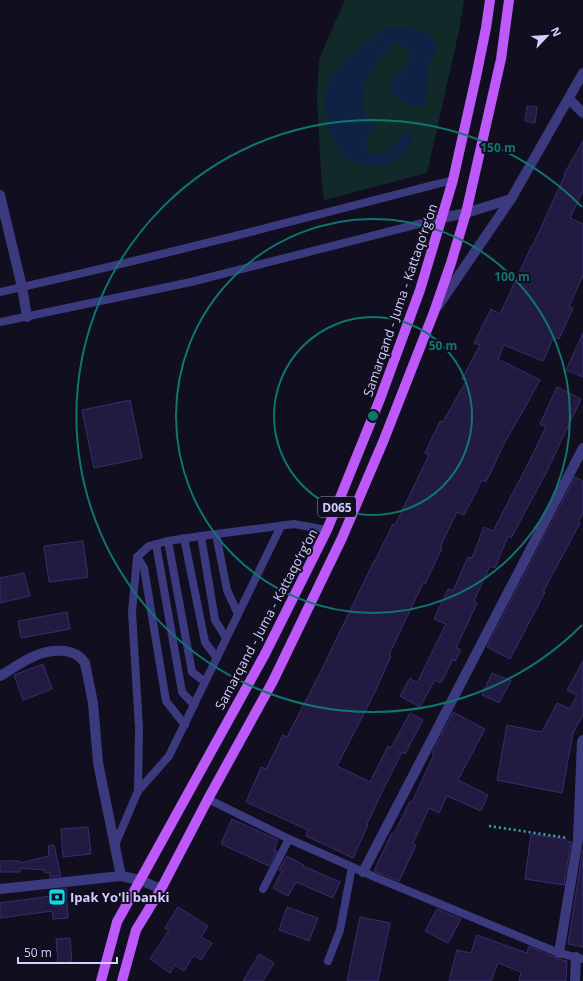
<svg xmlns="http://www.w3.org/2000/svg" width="583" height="981" font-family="'Open Sans',sans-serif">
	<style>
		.green { fill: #112a29 }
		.water { fill: #0e2344 }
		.building { fill: #221a41; stroke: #392d6c }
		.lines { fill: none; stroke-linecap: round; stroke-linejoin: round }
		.path { stroke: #32aea6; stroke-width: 2.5; stroke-dasharray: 2 3; stroke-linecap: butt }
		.lane { stroke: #3c3a7e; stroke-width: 8 }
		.street { stroke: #3c3a7e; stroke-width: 10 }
		.primary { stroke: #bd59fa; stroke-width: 10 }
		.ring { fill: none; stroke: #0f766e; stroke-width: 2 }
		.labels { text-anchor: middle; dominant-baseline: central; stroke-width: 4; stroke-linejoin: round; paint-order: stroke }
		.shield { fill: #110e20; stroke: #9a94bb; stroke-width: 1 }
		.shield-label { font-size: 12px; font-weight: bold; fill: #d4cefd }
		.street-label { font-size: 13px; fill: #d4cefd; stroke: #110e20 }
		.poi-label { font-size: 13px; font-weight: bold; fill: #d4cefd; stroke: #110e20; text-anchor: start }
		.centre { fill: #0f766e; stroke: #110e20; stroke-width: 2 }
		.ring-label { font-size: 12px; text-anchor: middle; font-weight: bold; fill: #0f766e; stroke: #110e20; stroke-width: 4; stroke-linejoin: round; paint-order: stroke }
	</style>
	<rect width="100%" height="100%" fill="#110e20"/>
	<!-- green -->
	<polygon class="green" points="344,0 464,0 459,31 427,173 324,200 321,173 317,98 319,59 344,2"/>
	<!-- water -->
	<path class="water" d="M 391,28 L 405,28 L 425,32 L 431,36 L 435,43 L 435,53 L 428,68 L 426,107 C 413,106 398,105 392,91 C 390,87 390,84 393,80 C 395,76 398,75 402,72 C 407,68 411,60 409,53 C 408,49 406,46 401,45 C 397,43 393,44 390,47 C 384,52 363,84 363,90 C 363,95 363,111 366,114 C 368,118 373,122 376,125 C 368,134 364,140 368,152 L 383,154 L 407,132 L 412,133 L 413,139 C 409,146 403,155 396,160 C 384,167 363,168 352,161 C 329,147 318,105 330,81 C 334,71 343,63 351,55 C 357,49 364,45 370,40 C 374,37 378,32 382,30 C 385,29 388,28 391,28 Z"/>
	<!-- building -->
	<g class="building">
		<polygon points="527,106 537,107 535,123 525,121"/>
		<polygon points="583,141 583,191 570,218 583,224 583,276 569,306 573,308 559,339 554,337 543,361 504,345 498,359 540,380 523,411 505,442 486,482 482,480 464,515 457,512 440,547 442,548 425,584 423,583 389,655 391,656 374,694 337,766 370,782 388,746 391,748 410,713 423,720 405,754 402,752 381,794 367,824 368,825 353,858 306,836 308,830 246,802 261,767 266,769 283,735 287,737 320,673 374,561 375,561 393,524 395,525 429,455 425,453 440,421 443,422 466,381 462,379 480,345 474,343 491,309 500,314 532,245 533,245 565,175 564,174"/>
		<polygon points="583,333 583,377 566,370"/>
		<polygon points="557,387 581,399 547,471 511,538 508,536 495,568 490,566 474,601 477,603 456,648 461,650 455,661 453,659 441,683 435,680 420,707 400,696 410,678 417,683 446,624 434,619 448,589 453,591 468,557 472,558 484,527 493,531 529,462 546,427 540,424"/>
		<polygon points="130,400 142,458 94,468 82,410"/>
		<polygon points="575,477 583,481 583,513 578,522 580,523 543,592 545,592 510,659 487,647"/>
		<polygon points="83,541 88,577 49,582 44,546"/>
		<polygon points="24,573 30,596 0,603 0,578"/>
		<polygon points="67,612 70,629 21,638 18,621"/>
		<polygon points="583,661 583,715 573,733 562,793 497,780 507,725 542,732 557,703 570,709 577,695 567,690"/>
		<polygon points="43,664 52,689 23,700 14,675"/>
		<polygon points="492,673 511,681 499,703 482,695"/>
		<polygon points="453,712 485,729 458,780 488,795 481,811 447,796 439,813 429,808 413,843 416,845 399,881 374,871 392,833 394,834 410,801 412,802 434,754 432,753"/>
		<polygon points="232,819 278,840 274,850 277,851 269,866 221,844"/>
		<polygon points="88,827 91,854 63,857 61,829"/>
		<polygon points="531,834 566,839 566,841 571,842 564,885 525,879"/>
		<polygon points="54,845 61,876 50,877 50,872 45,873 44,870 20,868 20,872 0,872 0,861 20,861 20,863 49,856 48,846"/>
		<polygon points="583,849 583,947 568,944"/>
		<polygon points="287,856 304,865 303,866 340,882 333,898 296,882 288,896 273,888 282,871 279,870"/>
		<polygon points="66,888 68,918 53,919 52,911 0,918 0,903 51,896 51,890"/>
		<polygon points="178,907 208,926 201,937 212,943 201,960 194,955 184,971 175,965 170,973 150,959 169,930 165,928"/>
		<polygon points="287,907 318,918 309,941 279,930"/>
		<polygon points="437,909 461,919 448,943 425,931"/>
		<polygon points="360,917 390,923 378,981 347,981"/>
		<polygon points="477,935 527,953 529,946 554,957 558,959 567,961 566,981 519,981 521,972 498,963 491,981 449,981 457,950 471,953"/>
		<polygon points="70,938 72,962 58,963 56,939"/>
		<polygon points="259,954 274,963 263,981 243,981"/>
	</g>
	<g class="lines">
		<!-- path -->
		<polyline class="path" points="489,826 568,838"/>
		<!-- lane -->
		<g class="lane">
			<path d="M 0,292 C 152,258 302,219 453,180"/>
			<polyline points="0,322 191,282 442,218"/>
			<polyline points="216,534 227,590 238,614"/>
			<polyline points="201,536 215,620 226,638"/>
			<polyline points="184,538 205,642 217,658"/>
			<polyline points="168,541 192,672 205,682"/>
			<polyline points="156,544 182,692 194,705"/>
			<polyline points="137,557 144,568 166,701 185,725"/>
			<polyline points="138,791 169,756 281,526"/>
			<polyline points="208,799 289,839 377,878 559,953 583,959"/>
			<polyline points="115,845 138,791 139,728 132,612 137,557 149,546 168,541 201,536 294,524 327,530"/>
			<polyline points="263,889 289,839"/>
			<polyline points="328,961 340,930 352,867"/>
		</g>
		<!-- street -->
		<g class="street">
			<polyline points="569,99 583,113"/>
			<polyline points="0,195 22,287 27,317"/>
			<polyline points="442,218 466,213 511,199 583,73"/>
			<polyline points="438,306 511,199"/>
			<path d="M 0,676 C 20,664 40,648 64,651 C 73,652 80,655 85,663 L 93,703 L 98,763 L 121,876"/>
			<polyline points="363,872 583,448"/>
			<polyline points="0,889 121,876 140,880 161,889"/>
			<polyline points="559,953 578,839 582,742 583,740"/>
			<polyline points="575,981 576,957"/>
		</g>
		<!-- primary -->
		<g class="primary">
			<polyline points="101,981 117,922 265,654 327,530 380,399 420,290 453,180 476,77 486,28 490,0"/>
			<polyline points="122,981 136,930 161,889 208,799 273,681 342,538 383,442 434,312 451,263 466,213 501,59 509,0"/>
		</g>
	</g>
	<!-- distance rings -->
	<g class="ring">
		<circle cx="373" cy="416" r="99"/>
		<circle cx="373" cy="416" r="197"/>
		<path d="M582 625A296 296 0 1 1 582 207"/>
	</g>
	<!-- icons -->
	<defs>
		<g id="bank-square" transform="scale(0.9)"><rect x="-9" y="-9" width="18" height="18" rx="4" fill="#08dbf0" stroke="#110e20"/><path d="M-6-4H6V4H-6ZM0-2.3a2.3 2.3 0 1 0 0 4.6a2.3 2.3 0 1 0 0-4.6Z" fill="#111"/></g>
	</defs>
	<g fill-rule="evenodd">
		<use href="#bank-square" x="57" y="897"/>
	</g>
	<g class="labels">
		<!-- shield labels -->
		<rect class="shield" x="318" y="497" width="38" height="20" rx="3"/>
		<g class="shield-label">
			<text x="337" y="507">D065</text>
		</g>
		<!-- street labels -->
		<g class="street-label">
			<text transform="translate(400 300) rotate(-71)">Samarqand - Juma - Kattaqo‘rg‘on</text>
			<text transform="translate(266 619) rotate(-62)">Samarqand - Juma - Kattaqo‘rg‘on</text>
		</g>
		<!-- poi labels -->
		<g class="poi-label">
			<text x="70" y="897">Ipak Yo'li banki</text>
		</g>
	</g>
	<circle cx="373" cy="416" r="6" class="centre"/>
	<g class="ring-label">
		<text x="498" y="152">150 m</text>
		<text x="512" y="281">100 m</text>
		<text x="443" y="350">50 m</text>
	</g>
	<!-- north arrow -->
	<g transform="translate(547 36) rotate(65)" stroke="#110e20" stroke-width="3" paint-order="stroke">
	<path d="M0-3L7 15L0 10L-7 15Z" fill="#d4cefd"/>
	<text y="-6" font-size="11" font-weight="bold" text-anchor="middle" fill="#d4cefd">N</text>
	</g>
	<!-- scale -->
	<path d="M18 957v6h99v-6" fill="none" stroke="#d4cefd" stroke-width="2"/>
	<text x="24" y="957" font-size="12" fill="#d4cefd" stroke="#110e20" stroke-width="3" paint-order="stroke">50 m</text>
</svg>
